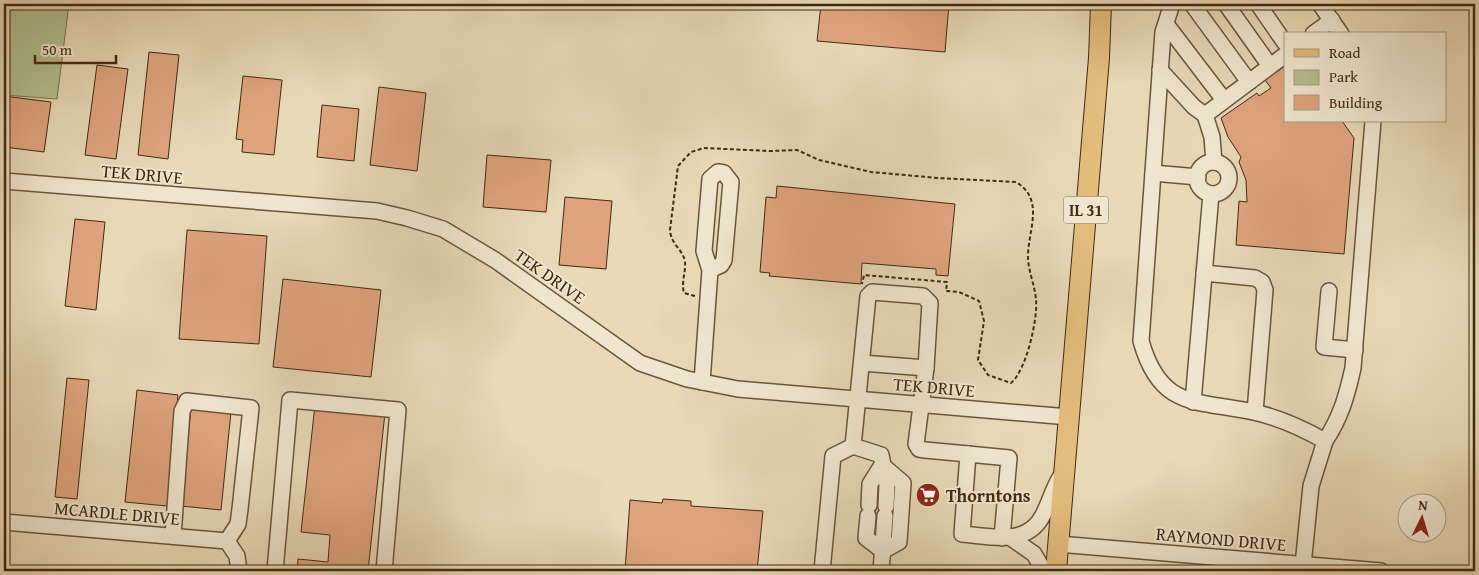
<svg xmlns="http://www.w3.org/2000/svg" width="1479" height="575" font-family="'Gentium Book Plus',serif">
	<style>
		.green { fill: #b3c090; stroke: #7a7451 }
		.building { fill: #dfa47e; stroke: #422912 }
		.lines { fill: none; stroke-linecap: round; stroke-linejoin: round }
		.minor-tunnel { stroke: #c7b696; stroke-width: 15; stroke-dasharray: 15 8; stroke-linecap: butt }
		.minor-casing { stroke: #6c553b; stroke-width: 18 }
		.major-casing { stroke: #422912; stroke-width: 22 }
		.path { stroke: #422912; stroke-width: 2; stroke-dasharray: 4 2.5; stroke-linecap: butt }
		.minor { stroke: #f0e6d0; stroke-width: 15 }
		.major { stroke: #e4bc7c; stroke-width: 20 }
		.labels { text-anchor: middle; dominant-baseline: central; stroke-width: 4; stroke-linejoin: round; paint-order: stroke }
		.shield { fill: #f0e6d0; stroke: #76624b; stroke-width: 1 }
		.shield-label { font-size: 16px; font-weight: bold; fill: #422912 }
		.street-label { font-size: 18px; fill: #422912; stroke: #f0e6d0 }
		.poi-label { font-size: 18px; font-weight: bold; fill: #422912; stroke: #f0e6d0; text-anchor: start }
	</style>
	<rect width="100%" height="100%" fill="#e8d9b7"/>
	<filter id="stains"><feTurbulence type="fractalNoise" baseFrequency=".004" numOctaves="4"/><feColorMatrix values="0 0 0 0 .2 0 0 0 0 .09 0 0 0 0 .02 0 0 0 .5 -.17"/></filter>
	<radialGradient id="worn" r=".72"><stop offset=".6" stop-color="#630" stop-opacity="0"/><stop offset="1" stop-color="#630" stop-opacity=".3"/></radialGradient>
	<!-- green -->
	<polygon class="green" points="4,4 69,4 57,99 4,95"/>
	<!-- building -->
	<g class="building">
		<polygon points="821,4 949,4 945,52 817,41"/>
		<polygon points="149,52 179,55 168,159 138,155"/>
		<polygon points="97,65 128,69 116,159 85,155"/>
		<polygon points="1285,66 1285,121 1342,121 1354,138 1344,254 1236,245 1239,201 1247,202 1246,180 1239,162 1241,157 1228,137 1221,118 1257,93 1259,96 1271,88 1265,80"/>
		<polygon points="243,76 282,80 274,155 242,152 243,140 236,139"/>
		<polygon points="379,87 426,93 417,171 370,165"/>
		<polygon points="4,96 51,102 44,152 4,147"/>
		<polygon points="322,105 359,109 354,161 317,157"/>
		<polygon points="487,155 551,160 546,212 483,207"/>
		<polygon points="777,186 955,204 948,276 936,275 936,269 862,263 861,284 769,276 770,273 760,272 766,197 776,198"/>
		<polygon points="565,197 612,201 606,269 559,265"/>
		<polygon points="75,219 105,222 96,310 65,306"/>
		<polygon points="187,230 267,236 259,344 179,339"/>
		<polygon points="283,279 381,290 371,377 273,367"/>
		<polygon points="67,378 89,380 77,499 55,497"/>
		<polygon points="137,390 178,395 167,506 125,502"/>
		<polygon points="315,405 385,413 368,571 297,571 298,559 328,562 330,535 301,532"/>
		<polygon points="191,408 231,412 221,510 181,506"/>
		<polygon points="663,499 691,501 691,506 763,511 757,571 625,571 630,500 662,503"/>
	</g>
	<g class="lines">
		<!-- minor-tunnel -->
		<polyline class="minor-tunnel" points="876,516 877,505"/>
		<!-- minor casing -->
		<g class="minor-casing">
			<g id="minor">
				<path d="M 1172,4 L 1163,32 L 1141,341 C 1161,412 1199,399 1258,413 C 1282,419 1302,428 1325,441 L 1311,486 L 1303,565"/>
				<polyline points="1192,4 1249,82"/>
				<polyline points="1226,4 1270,66"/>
				<polyline points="1258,4 1285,43"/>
				<polyline points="1320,4 1341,34"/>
				<polyline points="1166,24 1224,100"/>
				<polyline points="1313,34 1332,20"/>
				<polyline points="1160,70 1194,107 1205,115"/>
				<polyline points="1214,162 1212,137 1205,115 1285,55"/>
				<circle cx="1213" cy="178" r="16"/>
				<polyline points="1153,173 1198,177"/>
				<polyline points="4,181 377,211 407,218 443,229 495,260 640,363 687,379 738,389 1069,417"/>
				<polyline points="1204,273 1255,278 1262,282 1265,290 1255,412"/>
				<polyline points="1329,291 1324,347 1355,350"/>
				<polyline points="862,363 926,368"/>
				<polyline points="702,382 710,270 704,251 710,179 718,172 724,173 731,182 724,260 721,265 710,270"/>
				<polyline points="1193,402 1211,194"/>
				<path d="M 1325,441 C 1341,417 1347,395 1353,368 L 1373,121"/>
				<polyline points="853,446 881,455 887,485 886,506"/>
				<polyline points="882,465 903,483 899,542 883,551"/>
				<polyline points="869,505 870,484 882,465"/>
				<polyline points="868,516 866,538 883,551"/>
				<polyline points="4,522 227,541"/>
				<polyline points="173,536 182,411 187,401 251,408 240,509 238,524 227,541"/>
				<path d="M 1002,538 L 1009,458 L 968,454 L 962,534 C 990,536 1027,547 1043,515 C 1050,502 1053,488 1061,476"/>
				<polyline points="1011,538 1034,554 1044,571"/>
				<polyline points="227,541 237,556 239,571"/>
				<polyline points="1058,544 1381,571"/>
				<polyline points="275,571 290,400 398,410 384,571"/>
				<polyline points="822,571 833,456 853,446 868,296 872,292 923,296 930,303 926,368 916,444 919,449 925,450 968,454"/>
				<polyline points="881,571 885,516"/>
			</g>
		</g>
		<!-- major casing -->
		<g class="major-casing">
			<polyline id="major" points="1056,571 1099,58 1101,4"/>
		</g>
		<!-- path -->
		<path class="path" d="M 695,296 L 684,293 C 681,282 686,272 685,262 C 683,249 671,245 670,230 L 678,166 L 691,152 L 704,148 L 770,151 L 797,150 L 819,160 L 871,172 L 938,178 L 1016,182 C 1046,200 1027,232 1028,259 C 1029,273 1035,286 1036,300 C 1038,319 1026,371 1011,383 L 988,375 L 978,360 L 984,321 L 979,301 L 959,292 L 946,291 L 947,282 L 864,275 L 862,284"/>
		<!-- minor -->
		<use href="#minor" class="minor"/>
		<!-- major -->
		<use href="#major" class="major"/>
	</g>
	<!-- icons -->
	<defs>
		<g id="supermarket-disc" transform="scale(1.25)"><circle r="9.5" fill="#8f2418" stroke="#f0e6d0"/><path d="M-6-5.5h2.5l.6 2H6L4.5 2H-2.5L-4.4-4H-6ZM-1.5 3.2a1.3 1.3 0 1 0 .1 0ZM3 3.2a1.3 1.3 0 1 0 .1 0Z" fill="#fff"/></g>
	</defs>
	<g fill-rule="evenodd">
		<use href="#supermarket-disc" x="928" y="495"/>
	</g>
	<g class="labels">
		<!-- shield labels -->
		<rect class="shield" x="1063.5" y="196.5" width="45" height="27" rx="4"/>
		<g class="shield-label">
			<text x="1086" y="210">IL 31</text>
		</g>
		<!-- street labels -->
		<g class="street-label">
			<text transform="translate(142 174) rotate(5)">TEK DRIVE</text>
			<text transform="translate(550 276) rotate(35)">TEK DRIVE</text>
			<text transform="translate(934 387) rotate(5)">TEK DRIVE</text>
			<text transform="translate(117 513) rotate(5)">MCARDLE DRIVE</text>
			<text transform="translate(1221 539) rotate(5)">RAYMOND DRIVE</text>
		</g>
		<!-- poi labels -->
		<g class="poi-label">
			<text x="946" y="495">Thorntons</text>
		</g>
	</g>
	<!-- margin -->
	<rect width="1479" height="575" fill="none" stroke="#e8d9b7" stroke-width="20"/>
	<rect x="5" y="5" width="1469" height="565" fill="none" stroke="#422912" stroke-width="2.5"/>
	<rect x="10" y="10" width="1459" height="555" fill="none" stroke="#422912"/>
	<!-- legend -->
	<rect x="1284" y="32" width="162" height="90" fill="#f0e6d0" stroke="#aa9a84"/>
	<rect x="1294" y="49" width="25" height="8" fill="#e4bc7c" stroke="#aa9a84"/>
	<text x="1329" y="58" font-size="15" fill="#422912">Road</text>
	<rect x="1294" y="70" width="25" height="15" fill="#b3c090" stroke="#aa9a84"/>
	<text x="1329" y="82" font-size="15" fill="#422912">Park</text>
	<rect x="1294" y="95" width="25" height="15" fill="#dfa47e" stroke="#aa9a84"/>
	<text x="1329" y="108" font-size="15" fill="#422912">Building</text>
	<!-- north arrow -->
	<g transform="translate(1422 518) rotate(5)"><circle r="24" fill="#f0e6d0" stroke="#aa9a84"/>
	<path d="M0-4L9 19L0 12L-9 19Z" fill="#8f2418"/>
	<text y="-8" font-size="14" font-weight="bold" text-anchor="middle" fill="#422912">N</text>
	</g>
	<!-- scale -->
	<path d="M35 55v8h81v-8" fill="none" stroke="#422912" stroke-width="2.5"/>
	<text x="42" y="55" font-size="15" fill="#422912" stroke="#f0e6d0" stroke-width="4" paint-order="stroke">50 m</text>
	<rect width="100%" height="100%" filter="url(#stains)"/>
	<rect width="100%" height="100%" fill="url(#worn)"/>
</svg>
